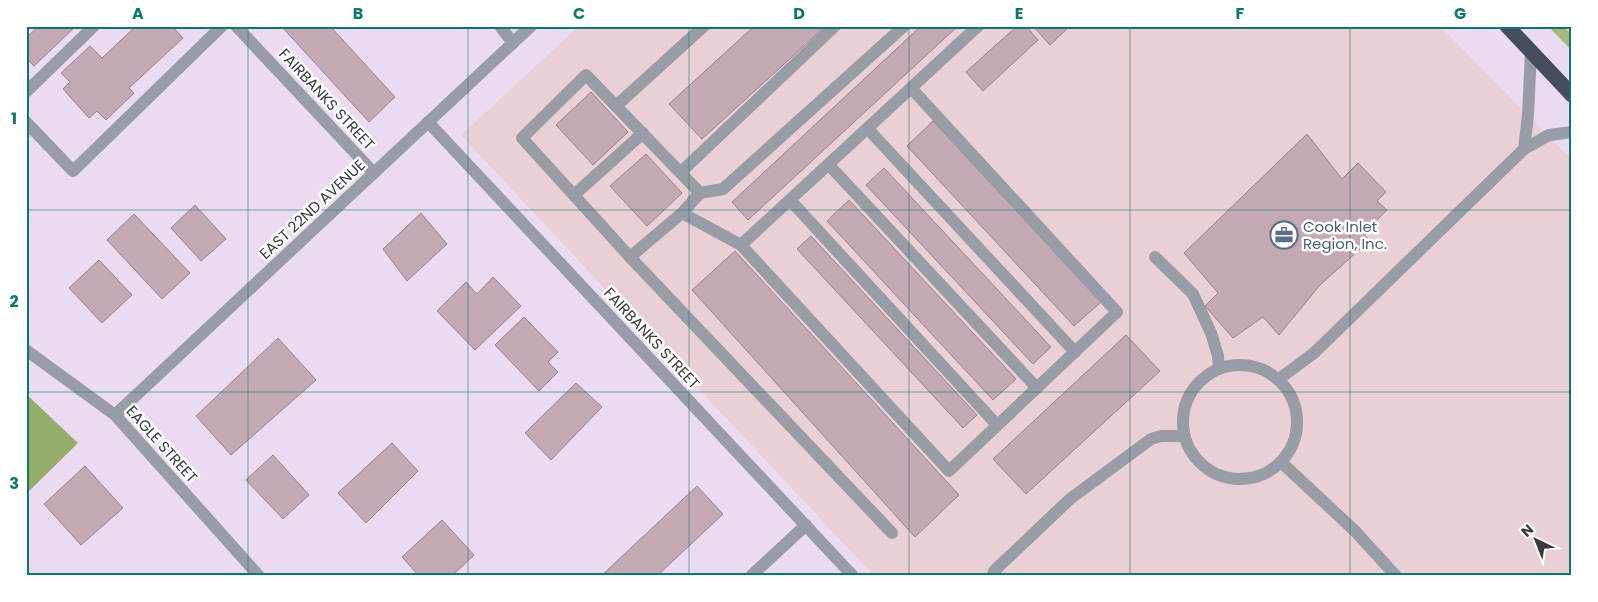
<svg xmlns="http://www.w3.org/2000/svg" width="1598" height="602" font-family="Poppins,sans-serif">
	<style>
		.commercial { fill: #ead0d4 }
		.green { fill: #a3ba7b }
		.forest { fill: #95ad6a }
		.building { fill: #c2a9b3; stroke: #9a828c }
		.lines { fill: none; stroke-linecap: round; stroke-linejoin: round }
		.minor { stroke: #979ca5; stroke-width: 12 }
		.highway { stroke: #444e60; stroke-width: 15 }
		.grid { fill: none; stroke: #0f766e; stroke-width: 1; stroke-opacity: 0.55 }
		.labels { text-anchor: middle; dominant-baseline: central; stroke-width: 5; stroke-linejoin: round; paint-order: stroke }
		.street-label { font-size: 15px; fill: #3d373f; stroke: #fff }
		.service-label { font-size: 15px; fill: #4e5e75; stroke: #fff; text-anchor: start }
		.neatline { fill: none; stroke: #0f766e; stroke-width: 2 }
		.grid-label { font-size: 16px; text-anchor: middle; font-weight: bold; fill: #0f766e }
	</style>
	<rect width="100%" height="100%" fill="#ebdbf0"/>
	<!-- commercial -->
	<polygon class="commercial" points="579,26 1440,26 1572,160 1572,576 874,576 461,135"/>
	<!-- green -->
	<polygon class="green" points="1548,26 1563,26 1572,35 1572,51"/>
	<!-- forest -->
	<polygon class="forest" points="26,394 78,443 26,494"/>
	<!-- building -->
	<g class="building">
		<polygon points="39,26 76,26 34,66 26,58 26,38"/>
		<polygon points="136,26 172,26 183,38 129,88 134,93 106,120 97,111 89,118 63,89 70,82 61,73 90,46 102,58"/>
		<polygon points="283,26 330,26 395,97 369,122 282,27"/>
		<polygon points="748,26 826,26 702,139 669,104 751,29"/>
		<polygon points="921,26 958,26 748,220 732,202"/>
		<polygon points="1017,26 1026,26 1038,40 983,91 966,72"/>
		<polygon points="1033,26 1070,26 1050,45"/>
		<polygon points="591,92 628,132 593,165 556,125"/>
		<polygon points="933,121 1101,302 1074,326 907,146"/>
		<polygon points="1307,134 1342,179 1358,163 1386,192 1377,201 1387,210 1364,233 1369,241 1320,285 1279,335 1263,317 1233,338 1205,306 1218,293 1184,253"/>
		<polygon points="646,154 682,193 647,226 610,186"/>
		<polygon points="884,168 1051,347 1033,364 866,185"/>
		<polygon points="849,200 1016,379 993,400 827,221"/>
		<polygon points="195,205 226,239 201,261 171,228"/>
		<polygon points="421,213 447,244 407,281 383,249"/>
		<polygon points="134,214 190,273 162,299 107,240"/>
		<polygon points="811,236 977,415 963,428 797,249"/>
		<polygon points="735,251 959,495 915,537 692,290"/>
		<polygon points="99,260 132,295 102,323 69,288"/>
		<polygon points="493,277 521,306 475,350 437,311 466,282 477,294"/>
		<polygon points="524,317 558,352 548,362 558,372 539,391 495,345"/>
		<polygon points="1126,335 1160,371 1026,494 993,459"/>
		<polygon points="278,338 316,380 231,455 196,416"/>
		<polygon points="576,383 602,407 551,460 525,433"/>
		<polygon points="392,443 418,471 366,523 338,493"/>
		<polygon points="273,455 309,495 283,519 246,480"/>
		<polygon points="85,466 123,508 81,545 44,504"/>
		<polygon points="697,486 723,514 657,576 601,576"/>
		<polygon points="442,520 474,555 452,576 419,576 402,557"/>
	</g>
	<g class="lines">
		<!-- minor -->
		<g class="minor">
			<polyline points="236,26 374,173"/>
			<polyline points="500,26 513,43"/>
			<polyline points="911,88 1117,312 949,471 741,245 978,26"/>
			<polyline points="26,92 94,26"/>
			<polyline points="616,106 704,26"/>
			<polyline points="26,122 73,171 222,26"/>
			<polyline points="428,122 853,576"/>
			<polyline points="868,129 1075,352"/>
			<polyline points="1524,149 1549,135 1572,132"/>
			<polyline points="829,165 1037,388"/>
			<polyline points="681,172 835,26"/>
			<polyline points="700,193 723,189 904,26"/>
			<polyline points="574,195 643,133"/>
			<polyline points="790,200 997,425"/>
			<polyline points="682,213 700,193 586,75 522,138 630,257 682,213 741,245"/>
			<polyline points="630,257 892,533"/>
			<polyline points="1155,257 1193,294 1211,333 1218,356 1219,368"/>
			<polyline points="26,350 115,415 259,576"/>
			<circle cx="1240" cy="422" r="57"/>
			<polyline points="1279,379 1314,353 1524,149 1528,115 1531,51"/>
			<polyline points="115,415 531,26"/>
			<polyline points="1281,462 1355,531 1396,576"/>
			<polyline points="751,576 806,525"/>
			<polyline points="993,576 994,571 1070,499 1151,439 1161,436 1184,436"/>
		</g>
		<!-- highway -->
		<polyline class="highway" points="1507,26 1572,95"/>
	</g>
	<!-- grid -->
	<path class="grid" d="M 248,26 L 248,576M 468,26 L 468,576M 689,26 L 689,576M 909,26 L 909,576M 1130,26 L 1130,576M 1350,26 L 1350,576M 26,210 L 1572,210M 26,392 L 1572,392"/>
	<!-- icons -->
	<defs>
		<g id="office-ring" transform="scale(1.4375)"><circle r="9.5" fill="#fff" stroke="#5c6f8a" stroke-width="1.5"/><path d="M-6-3h4V-5.5h4V-3h4V5H-6ZM-1-4.5V-3h2v-1.5ZM-6 0V1H6V0Z" fill="#5c6f8a"/></g>
	</defs>
	<g fill-rule="evenodd">
		<use href="#office-ring" x="1284" y="235"/>
	</g>
	<g class="labels">
		<!-- street labels -->
		<g class="street-label">
			<text transform="translate(327 99) rotate(47)">FAIRBANKS STREET</text>
			<text transform="translate(312 209) rotate(-43)">EAST 22ND AVENUE</text>
			<text transform="translate(652 338) rotate(47)">FAIRBANKS STREET</text>
			<text transform="translate(162 444) rotate(48)">EAGLE STREET</text>
		</g>
		<!-- service labels -->
		<g class="service-label">
			<text x="1303" y="226">Cook Inlet<tspan x="1303" dy="17">Region, Inc.</tspan></text>
		</g>
	</g>
	<!-- border -->
	<rect width="1598" height="602" fill="none" stroke="#ffffff" stroke-width="55"/>
	<!-- north arrow -->
	<g transform="translate(1536 540) rotate(317)" stroke="#ffffff" stroke-width="4" paint-order="stroke">
	<path d="M0-4L9 19L0 12L-9 19Z" fill="#3d373f"/>
	<text y="-8" font-size="14" font-weight="bold" text-anchor="middle" fill="#3d373f">N</text>
	</g>
	<rect x="28" y="28" width="1542" height="546" class="neatline"/>
	<g class="grid-label">
		<text x="138" y="19">A</text>
		<text x="358" y="19">B</text>
		<text x="579" y="19">C</text>
		<text x="799" y="19">D</text>
		<text x="1019" y="19">E</text>
		<text x="1240" y="19">F</text>
		<text x="1460" y="19">G</text>
		<text x="14" y="124">1</text>
		<text x="14" y="307">2</text>
		<text x="14" y="489">3</text>
	</g>
</svg>
